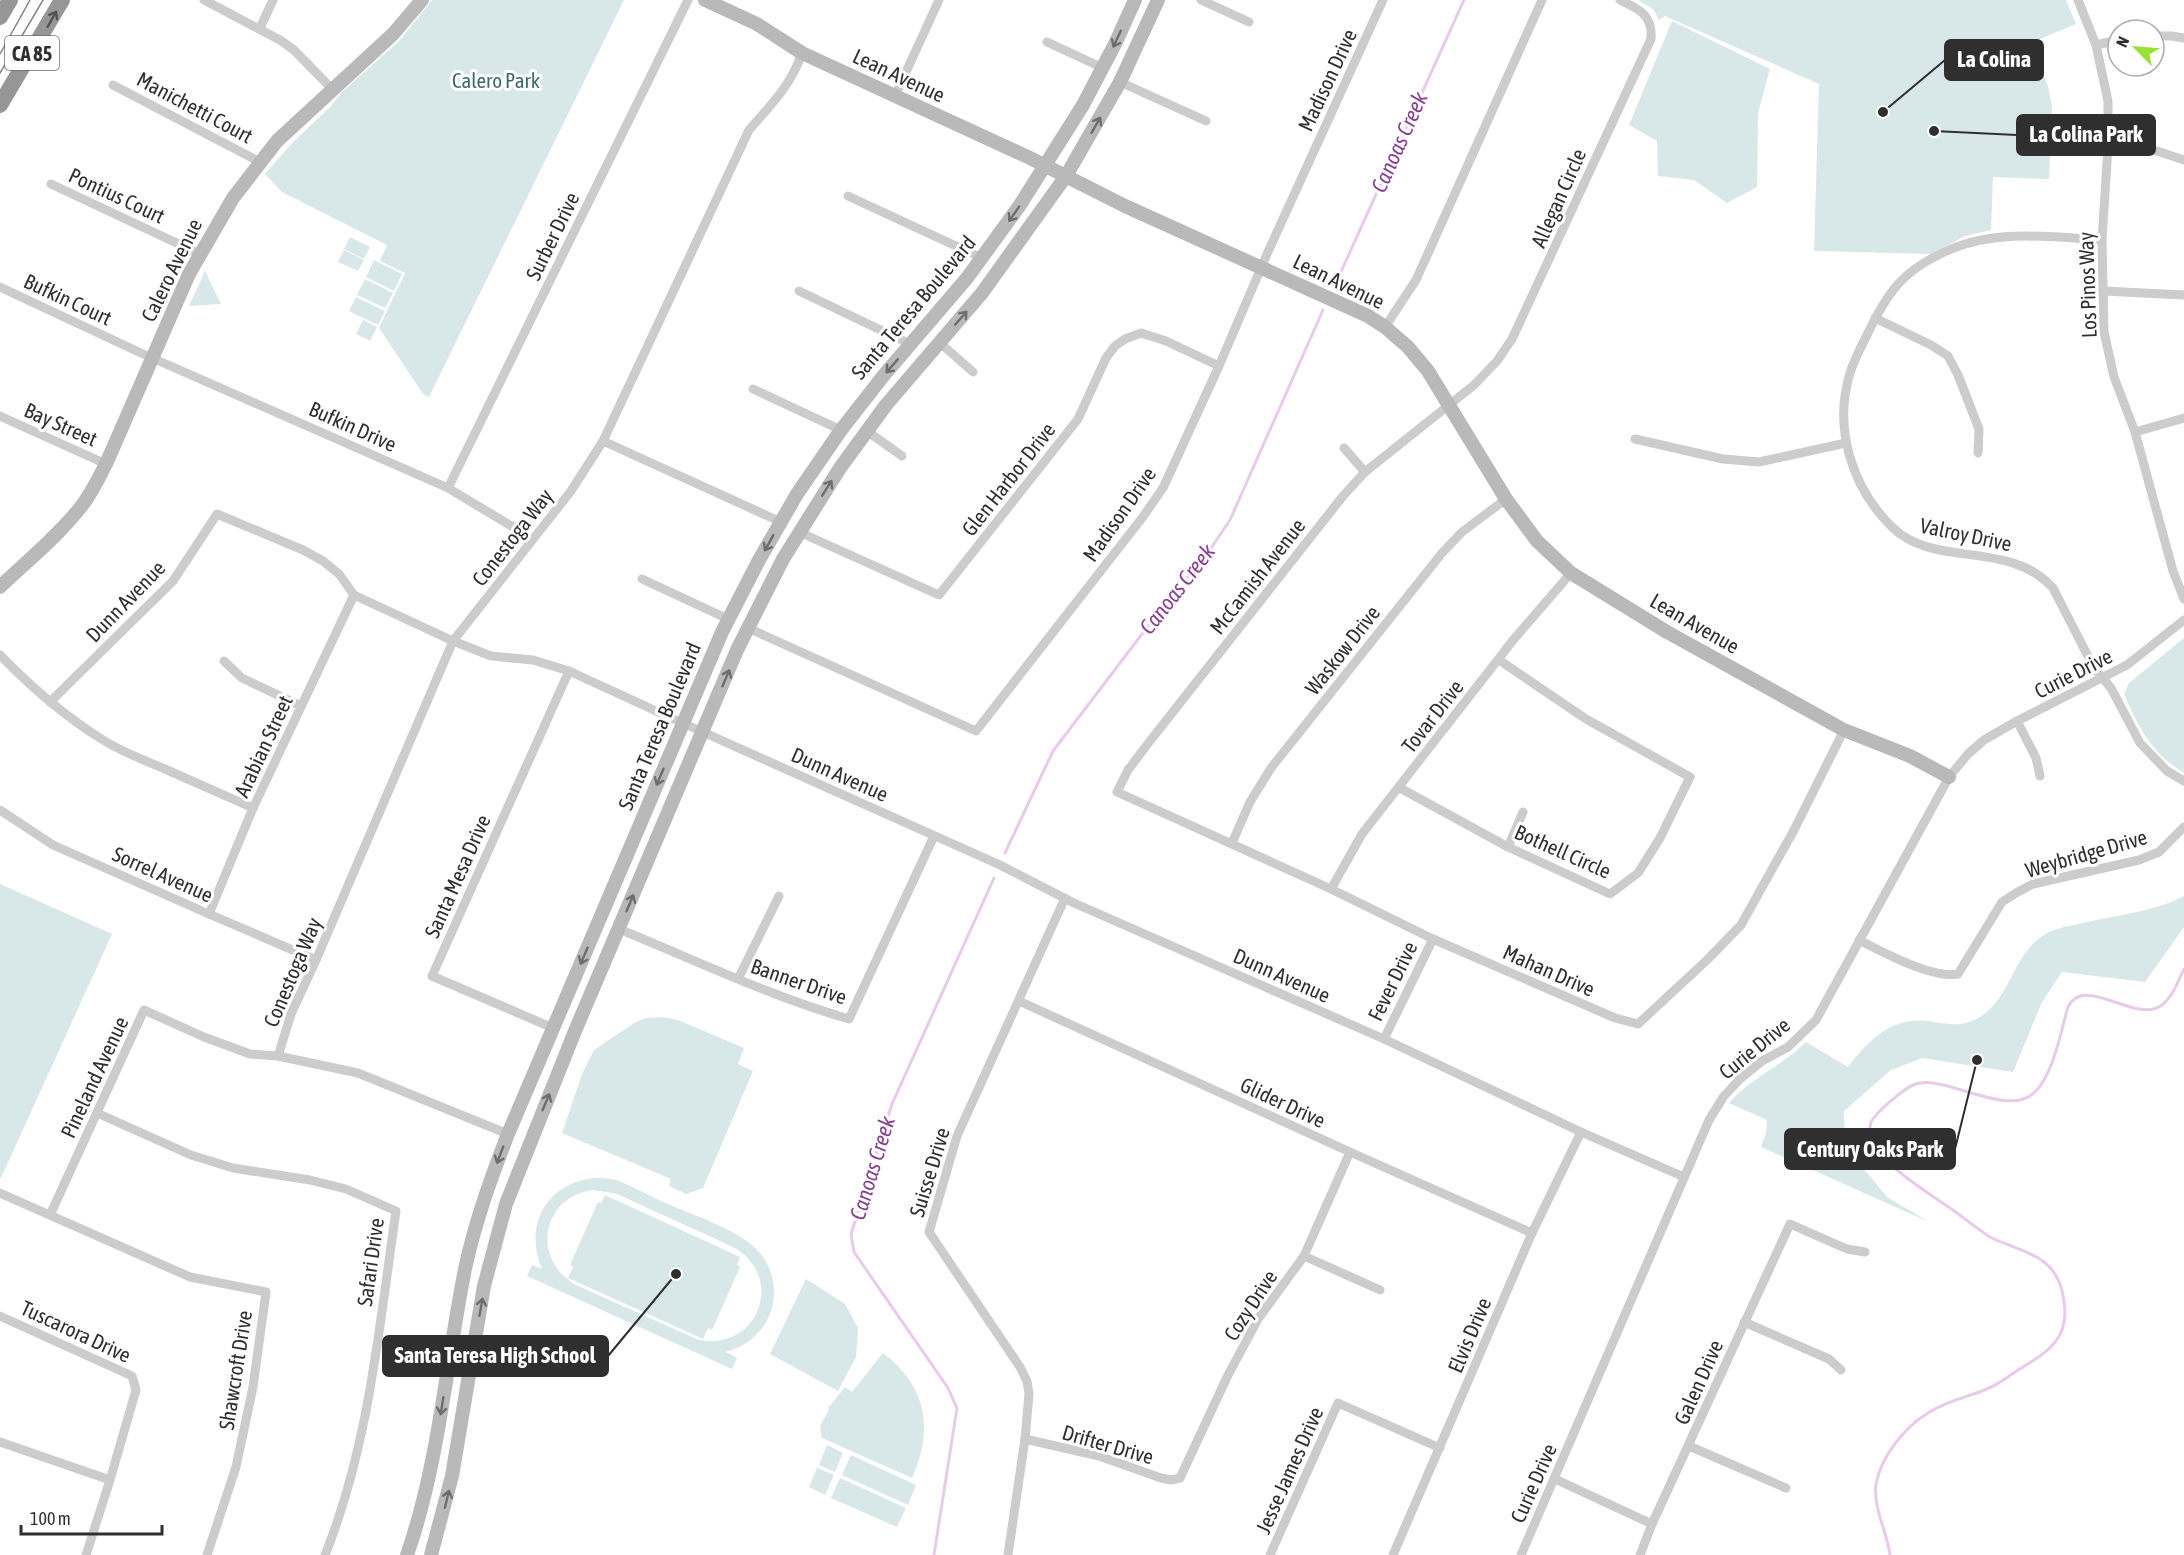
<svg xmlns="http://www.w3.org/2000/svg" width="2184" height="1555" font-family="'Asap Condensed',sans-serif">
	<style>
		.green { fill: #d8e7e7; fill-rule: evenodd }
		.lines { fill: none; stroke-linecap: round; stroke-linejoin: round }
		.stream { stroke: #e8caeb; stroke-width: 3 }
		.street { stroke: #ccc; stroke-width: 9 }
		.secondary { stroke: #b9b9b9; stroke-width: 14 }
		.highway { stroke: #969696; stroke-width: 16 }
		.tram { stroke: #848484; stroke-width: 1.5 }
		.oneway { stroke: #535353 }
		.oneway2 { stroke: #6d6d6d }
		.labels { text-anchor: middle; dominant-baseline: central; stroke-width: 6; stroke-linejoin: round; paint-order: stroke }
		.shield { fill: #fff; stroke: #6d6d6d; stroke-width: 1.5 }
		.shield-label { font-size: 20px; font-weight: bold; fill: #2f2f2f }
		.street-label { font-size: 21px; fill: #2f2f2f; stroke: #fff }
		.park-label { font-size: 21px; fill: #3d696b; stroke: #fff }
		.water-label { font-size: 22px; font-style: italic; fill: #873f90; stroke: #fff }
		.leader { fill: none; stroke: #2f2f2f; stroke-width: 2 }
		.callout-dot { fill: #2f2f2f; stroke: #fff; stroke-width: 2 }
		.callout { fill: #2f2f2f; stroke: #2f2f2f; stroke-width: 2 }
		.callout-label { font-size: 22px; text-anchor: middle; font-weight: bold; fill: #fff }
	</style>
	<rect width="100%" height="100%" fill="#fff"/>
	<!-- green -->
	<g class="green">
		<polygon points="432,0 624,0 429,397 423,394 379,328 405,273 380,261 387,245 282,192 265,174 292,143 329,108 342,92 399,41"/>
		<polygon points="1638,0 2066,0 2076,24 2030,43 2048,86 2052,107 2049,179 1993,177 1991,230 1965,236 1932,254 1814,251 1819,84 1665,16 1659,20 1653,9"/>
		<polygon points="1672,21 1770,69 1758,113 1757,187 1727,203 1694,180 1658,176 1657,141 1629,125"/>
		<polygon points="350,237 370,247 364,259 344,249"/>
		<polygon points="344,250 364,260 358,271 338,262"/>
		<polygon points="374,260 402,274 394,291 366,277"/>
		<polygon points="205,271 221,304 189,306"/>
		<polygon points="365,279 393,293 385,308 357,295"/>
		<polygon points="356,297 385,311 378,325 349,311"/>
		<polygon points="363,320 377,327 370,341 356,334"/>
		<path d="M 2184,638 L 2184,773 C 2151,753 2139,728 2124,694 L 2129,683 Z"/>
		<polygon points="0,884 112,934 1,1178 0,1178"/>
		<path d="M 2184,896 L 2184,927 L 2145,982 L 2062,972 L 2042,1002 L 2013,1072 L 1922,1058 L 1891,1070 L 1844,1111 L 1845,1146 L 1887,1197 L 1929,1222 L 1761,1147 L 1766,1133 L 1767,1120 L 1729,1103 C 1751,1078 1782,1066 1806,1042 L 1848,1067 C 1868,1041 1891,1017 1927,1021 C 1942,1023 1957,1027 1972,1021 C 2011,1005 2010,956 2044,935 C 2055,928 2070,926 2083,923 C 2116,915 2154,912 2184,896 Z"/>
		<polygon points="663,1017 678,1020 744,1048 738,1064 753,1071 703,1188 686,1194 669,1186 671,1179 562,1133 582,1074 594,1050 634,1023 646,1018"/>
		<path d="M 594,1178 C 600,1178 606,1178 612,1179 C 629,1184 646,1194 663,1202 C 690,1214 743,1231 760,1253 C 774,1270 778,1294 770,1314 C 762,1334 746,1346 726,1352 L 737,1358 L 732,1369 L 527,1276 L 532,1265 L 542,1269 C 523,1225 547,1183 594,1178 ZM 594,1190 L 617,1194 L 733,1247 C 786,1276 759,1351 699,1340 L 576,1285 C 530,1259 542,1196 594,1190 Z"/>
		<polygon points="605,1195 740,1257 737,1265 740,1267 712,1330 708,1328 703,1339 568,1278 573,1267 570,1265 598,1202 601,1203"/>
		<polygon points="806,1279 845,1304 858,1328 856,1357 838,1391 770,1354"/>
		<path d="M 883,1353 C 927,1386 934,1430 912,1478 L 822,1438 L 820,1426 L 829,1410 L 828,1408 L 845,1387 L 852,1392 Z"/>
		<polygon points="827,1445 843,1453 835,1472 819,1465"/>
		<polygon points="851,1455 916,1485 908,1505 842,1475"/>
		<polygon points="817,1468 834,1475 825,1495 809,1487"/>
		<polygon points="840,1478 906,1508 897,1527 831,1498"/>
	</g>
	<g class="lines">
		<!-- stream -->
		<g class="stream">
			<polyline points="1335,285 1464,0"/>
			<polyline points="1005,853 1053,751 1155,617 1211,548 1230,520 1323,310"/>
			<polyline points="934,1555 957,1408 948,1388 854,1252 851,1234 892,1104 994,878"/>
			<path d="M 1890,1555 C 1887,1531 1873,1509 1876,1484 C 1881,1456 1905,1427 1928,1413 C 1946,1401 1968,1397 1987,1389 C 1999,1384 2008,1377 2018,1370 C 2047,1352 2070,1340 2064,1301 C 2062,1286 2056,1271 2044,1262 C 2029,1250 2007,1246 1990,1237 C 1976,1228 1963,1217 1950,1208 C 1928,1192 1861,1155 1871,1122 C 1876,1113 1885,1106 1893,1099 C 1901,1093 1910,1084 1920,1083 C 1951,1078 2009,1118 2035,1092 C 2053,1075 2061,1031 2068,1007 C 2084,973 2136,1025 2162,1005 C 2173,996 2178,981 2184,969"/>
		</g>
		<!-- street -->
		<g class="street">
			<polyline points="204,0 280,40 294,50 332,89"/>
			<polyline points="1201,0 1249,22"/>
			<path d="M 1620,0 C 1639,9 1653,15 1651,39 L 1512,339 L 1497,361 L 1474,385 L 1365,472 L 1343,496 L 1150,741 L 1128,770 L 1117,792 L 1331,889 L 1433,939 L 1615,1018 L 1638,1024 L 1707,960 L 1741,925 L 1794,830 L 1844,730"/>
			<polyline points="2078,0 2096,45 2108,101 2108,147 2102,240 2104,332 2114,377 2135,432 2173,571 2184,599"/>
			<polyline points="260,28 273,0"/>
			<polyline points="2154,36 2172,36 2184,38"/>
			<polyline points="1047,42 1103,68"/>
			<polyline points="2096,45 2118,40"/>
			<polyline points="1120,82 1206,121"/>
			<polyline points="113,85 260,162"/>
			<polyline points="895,96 939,0"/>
			<polyline points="2108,147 2157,151 2184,160"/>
			<polyline points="51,184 200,254"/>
			<polyline points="848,196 982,258"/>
			<path d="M 2102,240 C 2052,237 1996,229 1949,250 C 1903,270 1888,291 1867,335 C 1861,347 1854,360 1850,373 C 1833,428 1852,488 1892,527 C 1934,569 2009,539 2053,588 L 2094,668 L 2111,688 L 2140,743 L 2167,771 L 2184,781"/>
			<polyline points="0,287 141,353 448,488 523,533 531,540"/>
			<polyline points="799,291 910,344"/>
			<polyline points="2103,291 2184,295"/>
			<polyline points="1875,318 1931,345 1948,356 1958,375 1979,429 1978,453"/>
			<polyline points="1385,327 1416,280 1542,0"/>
			<polyline points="939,342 973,372"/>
			<polyline points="753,389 841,430"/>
			<polyline points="0,416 106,464"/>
			<polyline points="867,431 902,456"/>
			<polyline points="2135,432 2184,418"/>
			<polyline points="1635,439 1723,459 1759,462 1846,443"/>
			<polyline points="603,441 781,522"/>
			<polyline points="1344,448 1365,472"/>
			<polyline points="448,488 688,0"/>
			<polyline points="799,532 939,595 1078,419 1106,358 1115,346 1125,339 1141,333 1166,341 1219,366"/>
			<polyline points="642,579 728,619"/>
			<polyline points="748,628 976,731 1142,518 1163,488 1219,366 1267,254 1383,0"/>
			<path d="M 0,655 C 31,687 64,716 103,740 C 122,752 144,760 165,769 C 194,782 223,795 253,808"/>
			<polyline points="224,661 242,678 301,706"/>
			<polyline points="50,702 173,581 217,514 303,550 323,561 339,574 354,595 453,641 491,656 533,660 569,671 667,716 1000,865 1074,903 1384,1039 1581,1132 1684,1177"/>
			<polyline points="2017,721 2036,758 2040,776"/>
			<polyline points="1400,788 1508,847 1610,894 1638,873 1660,838 1690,777 1586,719 1499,660"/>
			<polyline points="0,810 53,845 209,914 316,960"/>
			<polyline points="1232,843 1250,802 1271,768 1442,553 1462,532 1506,499"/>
			<polyline points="1508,847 1523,812"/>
			<polyline points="1331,889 1362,834 1514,639 1571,573"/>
			<polyline points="209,914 253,808 354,595"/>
			<path d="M 619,929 C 695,960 770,996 849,1019 L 934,836"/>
			<path d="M 1859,940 C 1882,952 1933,979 1958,974 L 2002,902 L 2016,893 L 2033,884 L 2139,860 L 2159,852 L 2184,827"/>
			<polyline points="738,979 779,896"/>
			<polyline points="1019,1001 1350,1152 1532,1233"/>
			<polyline points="553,1028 432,976 569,671"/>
			<polyline points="1384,1039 1433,939"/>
			<path d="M 278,1056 L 291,1014 L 316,960 L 453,641 L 571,491 L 603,441 L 749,130 C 770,106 792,84 802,53"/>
			<path d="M 97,1113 L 191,1155 L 233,1168 L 310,1180 L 346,1189 L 396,1211 C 379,1327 369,1446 325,1555"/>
			<polyline points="0,1193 190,1277 266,1292 253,1387 236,1467 207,1555"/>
			<polyline points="50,1215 144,1010 204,1037 250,1054 278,1056 358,1073 508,1134"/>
			<polyline points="1304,1256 1380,1290"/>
			<polyline points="0,1316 132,1376 136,1390 110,1480 86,1555"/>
			<polyline points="1744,1322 1829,1359 1841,1370"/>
			<polyline points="1025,1439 1099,1456 1161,1478 1171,1480 1180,1478 1228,1375 1258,1319 1304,1256 1350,1152"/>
			<polyline points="0,1442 110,1480"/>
			<polyline points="1689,1446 1786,1488"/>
			<polyline points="1555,1479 1652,1524"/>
			<polyline points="1008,1555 1025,1439 1029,1394 1027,1381 1020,1367 929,1232 957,1136 1065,898"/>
			<polyline points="1270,1555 1338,1403 1440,1448"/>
			<polyline points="1393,1555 1532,1233 1581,1132"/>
			<polyline points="1521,1555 1709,1120 1724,1096 1740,1079 1762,1061 1788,1047 1816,1020 1949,777 1968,754 1984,740 2017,721 2127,665 2184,620"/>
			<polyline points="1640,1555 1652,1524 1790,1224 1847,1249 1865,1252"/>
		</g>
		<!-- secondary -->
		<g class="secondary">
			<polyline points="705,0 757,24 802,53 1030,158 1125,206 1368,316 1385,327 1408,347 1428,371 1506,499 1537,541 1571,573 1667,632 1844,730 1910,756 1949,777"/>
			<path d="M 0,587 C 27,561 57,537 80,508 C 91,495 98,479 106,464 L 189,274 L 233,198 L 277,141 L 393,34 L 422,0"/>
			<path d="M 407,1555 C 439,1463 446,1364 465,1269 C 475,1222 491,1178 508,1134 L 722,632 L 759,560 L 797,494 L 841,430 L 884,375 L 967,278 L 1020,205 L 1083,105 L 1115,44 L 1135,0"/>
			<polyline points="431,1555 452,1476 484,1286 506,1204 575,1031 737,650 783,559 840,468 886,405 982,293 1066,176 1120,82 1158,0"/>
		</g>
		<!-- highway -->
		<g class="highway">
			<polyline points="0,17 10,0"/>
			<polyline points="0,105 62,0"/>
		</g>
		<!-- tram -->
		<g class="tram">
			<polyline points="0,54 30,0"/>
			<polyline points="0,73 43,0"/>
		</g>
	</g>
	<!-- one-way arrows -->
	<defs><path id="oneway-shaft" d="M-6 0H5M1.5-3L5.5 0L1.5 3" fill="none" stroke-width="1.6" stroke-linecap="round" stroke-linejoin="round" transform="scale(1.5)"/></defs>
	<use class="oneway" href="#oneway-shaft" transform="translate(52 19) rotate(-60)"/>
	<g class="oneway2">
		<use href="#oneway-shaft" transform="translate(1117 39) rotate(115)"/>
		<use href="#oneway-shaft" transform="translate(1096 125) rotate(-60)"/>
		<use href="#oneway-shaft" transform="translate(1014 214) rotate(125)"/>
		<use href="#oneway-shaft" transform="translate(961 318) rotate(-49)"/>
		<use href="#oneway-shaft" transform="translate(892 366) rotate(131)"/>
		<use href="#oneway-shaft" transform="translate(827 488) rotate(-58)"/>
		<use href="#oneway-shaft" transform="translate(769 543) rotate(119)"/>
		<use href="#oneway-shaft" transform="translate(726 678) rotate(-67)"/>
		<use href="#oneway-shaft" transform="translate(660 777) rotate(113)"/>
		<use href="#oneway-shaft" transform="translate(630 903) rotate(-67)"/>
		<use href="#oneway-shaft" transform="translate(584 956) rotate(113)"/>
		<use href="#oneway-shaft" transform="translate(546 1102) rotate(-67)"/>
		<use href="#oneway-shaft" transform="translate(500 1155) rotate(111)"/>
		<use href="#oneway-shaft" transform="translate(481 1307) rotate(-80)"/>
		<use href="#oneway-shaft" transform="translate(442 1406) rotate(99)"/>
		<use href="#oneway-shaft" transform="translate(447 1499) rotate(-76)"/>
	</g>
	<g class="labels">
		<!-- shield labels -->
		<rect class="shield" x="5" y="36" width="54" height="34" rx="4.5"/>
		<g class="shield-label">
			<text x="32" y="53">CA 85</text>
		</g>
		<!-- street labels -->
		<g class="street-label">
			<text transform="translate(899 75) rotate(25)">Lean Avenue</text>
			<text transform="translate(1327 80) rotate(-65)">Madison Drive</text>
			<text transform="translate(195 107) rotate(28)">Manichetti Court</text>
			<text transform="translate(117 195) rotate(25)">Pontius Court</text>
			<text transform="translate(1558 198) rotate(-66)">Allegan Circle</text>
			<text transform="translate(552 236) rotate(-64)">Surber Drive</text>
			<text transform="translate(171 270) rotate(-64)">Calero Avenue</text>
			<text transform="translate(1339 281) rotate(26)">Lean Avenue</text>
			<text transform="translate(2087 285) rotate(-92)">Los Pinos Way</text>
			<text transform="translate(68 299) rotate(25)">Bufkin Court</text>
			<text transform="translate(913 307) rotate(-50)">Santa Teresa Boulevard</text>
			<text transform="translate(61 424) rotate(24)">Bay Street</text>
			<text transform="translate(353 426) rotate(24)">Bufkin Drive</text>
			<text transform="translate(1008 479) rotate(-52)">Glen Harbor Drive</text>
			<text transform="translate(1119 514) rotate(-55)">Madison Drive</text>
			<text transform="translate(1966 534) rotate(12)">Valroy Drive</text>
			<text transform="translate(512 537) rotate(-52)">Conestoga Way</text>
			<text transform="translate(1257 576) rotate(-52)">McCamish Avenue</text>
			<text transform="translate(125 601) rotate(-46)">Dunn Avenue</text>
			<text transform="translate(1695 623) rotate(30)">Lean Avenue</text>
			<text transform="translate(1342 650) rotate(-52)">Waskow Drive</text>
			<text transform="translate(2073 673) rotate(-27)">Curie Drive</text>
			<text transform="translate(1432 716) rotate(-52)">Tovar Drive</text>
			<text transform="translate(659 726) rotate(-67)">Santa Teresa Boulevard</text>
			<text transform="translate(263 746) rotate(-65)">Arabian Street</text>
			<text transform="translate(840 774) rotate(24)">Dunn Avenue</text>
			<text transform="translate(1563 851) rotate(24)">Bothell Circle</text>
			<text transform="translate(2086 853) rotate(-16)">Weybridge Drive</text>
			<text transform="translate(163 874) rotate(24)">Sorrel Avenue</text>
			<text transform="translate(457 876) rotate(-66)">Santa Mesa Drive</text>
			<text transform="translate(1549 970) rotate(24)">Mahan Drive</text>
			<text transform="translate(292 972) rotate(-67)">Conestoga Way</text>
			<text transform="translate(1282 975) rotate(24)">Dunn Avenue</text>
			<text transform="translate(799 981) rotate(19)">Banner Drive</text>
			<text transform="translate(1392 981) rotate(-64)">Fever Drive</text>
			<text transform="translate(1754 1048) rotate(-39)">Curie Drive</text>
			<text transform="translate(94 1077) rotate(-65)">Pineland Avenue</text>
			<text transform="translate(1283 1102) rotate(25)">Glider Drive</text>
			<text transform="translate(929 1172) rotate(-73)">Suisse Drive</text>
			<text transform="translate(370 1262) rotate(-82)">Safari Drive</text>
			<text transform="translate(1250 1305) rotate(-57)">Cozy Drive</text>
			<text transform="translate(76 1331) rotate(25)">Tuscarora Drive</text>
			<text transform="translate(1469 1335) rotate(-67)">Elvis Drive</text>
			<text transform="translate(235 1370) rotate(-81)">Shawcroft Drive</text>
			<text transform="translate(1698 1382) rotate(-66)">Galen Drive</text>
			<text transform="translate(1108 1444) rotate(16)">Drifter Drive</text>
			<text transform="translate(1289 1470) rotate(-66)">Jesse James Drive</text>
			<text transform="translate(1533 1483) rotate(-66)">Curie Drive</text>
		</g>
		<!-- park labels -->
		<g class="park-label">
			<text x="496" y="80">Calero Park</text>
		</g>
		<!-- water labels -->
		<g class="water-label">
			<text transform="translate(1399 142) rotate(-66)">Canoas Creek</text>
			<text transform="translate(1177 589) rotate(-52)">Canoas Creek</text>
			<text transform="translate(872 1168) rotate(-73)">Canoas Creek</text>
		</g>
	</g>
	<!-- callouts -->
	<path class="leader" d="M1883 112L1945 60M1934 131L2017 135M1977 1060L1955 1149M676 1274L608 1356"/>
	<g class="callout-dot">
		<circle cx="1883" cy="112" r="6"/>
		<circle cx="1934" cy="131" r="6"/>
		<circle cx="1977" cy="1060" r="6"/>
		<circle cx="676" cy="1274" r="6"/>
	</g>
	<g class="callout">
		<rect x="1945" y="40" width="98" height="40" rx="6"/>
		<rect x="2017" y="115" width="138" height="40" rx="6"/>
		<rect x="1785" y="1129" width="170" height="40" rx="6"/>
		<rect x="383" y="1336" width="225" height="40" rx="6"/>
	</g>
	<g class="callout-label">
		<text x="1994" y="67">La Colina</text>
		<text x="2086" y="142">La Colina Park</text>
		<text x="1870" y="1157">Century Oaks Park</text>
		<text x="495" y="1363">Santa Teresa High School</text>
	</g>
	<!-- north arrow -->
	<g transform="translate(2136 48) rotate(295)"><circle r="28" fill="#ffffff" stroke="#acacac" stroke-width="1.5"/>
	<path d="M0-4.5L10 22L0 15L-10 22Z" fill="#98e236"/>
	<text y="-9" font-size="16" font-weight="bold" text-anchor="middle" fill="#2f2f2f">N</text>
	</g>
	<!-- scale -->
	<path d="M21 1525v9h141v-9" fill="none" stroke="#2f2f2f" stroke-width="3"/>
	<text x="30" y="1525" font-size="18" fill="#2f2f2f" stroke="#ffffff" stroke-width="4.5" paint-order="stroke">100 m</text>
</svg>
